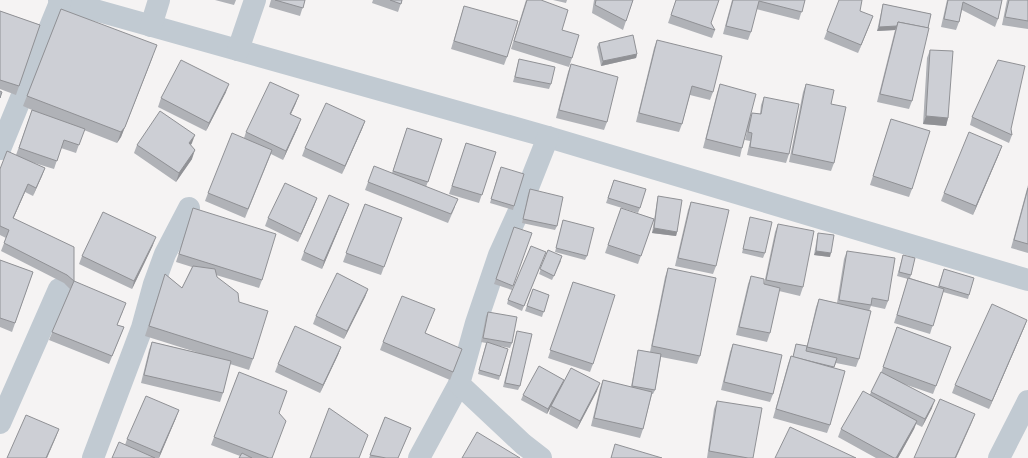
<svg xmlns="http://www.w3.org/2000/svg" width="1028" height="458" font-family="Montserrat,sans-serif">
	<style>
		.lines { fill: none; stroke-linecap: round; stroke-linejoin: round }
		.minor { stroke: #c1cad2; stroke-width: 22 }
		.wall { fill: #b0b2b7 }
		.shaded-wall { fill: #909195 }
		.building { fill: #cdcfd5; stroke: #909195 }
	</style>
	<rect width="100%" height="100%" fill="#f5f3f3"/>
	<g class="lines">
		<!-- minor -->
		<g class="minor">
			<polyline points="59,0 548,137 1028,280"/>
			<polyline points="151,26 159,0"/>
			<polyline points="238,50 255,0"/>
			<polyline points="0,149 61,0"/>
			<polyline points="0,423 59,289"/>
			<polyline points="93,458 142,328 154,284 165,254 189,208"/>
			<polyline points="419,458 459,384"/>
			<polyline points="541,458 523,444 459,384 476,323 499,255 518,213 548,137"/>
			<polyline points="999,458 1028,401"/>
		</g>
	</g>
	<!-- wall -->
	<g class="wall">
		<polygon points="215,0 236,0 234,5"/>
		<polygon points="271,0 305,0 300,16 269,7"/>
		<polygon points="373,0 402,0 398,12 372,3"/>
		<polygon points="526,0 562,30 572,58 569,67 511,49"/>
		<polygon points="553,0 567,0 566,3"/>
		<polygon points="594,0 633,0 623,30 592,13"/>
		<polygon points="676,0 711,23 715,30 712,38 668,23"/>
		<polygon points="732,0 805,0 799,20 756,9 751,32 748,40 723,34"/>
		<polygon points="947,0 1002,0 998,19 995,27 962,10 959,22 956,30 941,27"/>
		<polygon points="1007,0 1028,0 1028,29 1002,25"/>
		<polygon points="883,4 931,14 912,101 909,109 877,102 895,30 877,31 882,8"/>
		<polygon points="464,6 507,57 504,65 451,49"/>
		<polygon points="61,9 153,56 121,137 117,143 84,130 76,153 61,148 54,169 31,162 45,168 33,196 25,192 13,219 74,281 123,311 117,325 124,327 109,364 49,340 70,289 64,283 1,251 6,238 0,235 0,169 16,155 32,110 23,106"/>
		<polygon points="0,11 40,25 16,95 0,89"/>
		<polygon points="870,24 858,53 824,39 827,31"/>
		<polygon points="657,40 713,92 710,100 690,95 682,124 679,132 636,122 654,48"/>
		<polygon points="599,43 637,54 636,58 601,66 597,47"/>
		<polygon points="930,50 948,118 946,126 923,124 927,58"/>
		<polygon points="519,59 551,84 549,89 513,82"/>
		<polygon points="571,64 607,122 604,130 556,118 568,72"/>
		<polygon points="720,84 750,118 752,113 760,114 761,105 764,97 789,154 786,163 747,155 750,141 745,140 748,126 742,148 740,157 703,148 717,93"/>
		<polygon points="806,84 831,104 834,163 831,171 789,162 803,92"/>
		<polygon points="226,92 206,131 158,107 161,98"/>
		<polygon points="296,103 291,114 298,127 283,160 271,154 245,218 205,201 208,193 244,138 246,132"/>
		<polygon points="972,117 1011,129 1012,135 1009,143 970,125"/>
		<polygon points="891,119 912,189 909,197 870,185"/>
		<polygon points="365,121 362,129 342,174 302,156 305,148"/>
		<polygon points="407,128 442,139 426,187 455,207 448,223 365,190 368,182 392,173"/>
		<polygon points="192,143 191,145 192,159 176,182 134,153 137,145"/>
		<polygon points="466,143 496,152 479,203 449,194"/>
		<polygon points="999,154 973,215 941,201 944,193"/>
		<polygon points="499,171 514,206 513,210 490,203"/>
		<polygon points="614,180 640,208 638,213 606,203"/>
		<polygon points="1028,185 1028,253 1011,248"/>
		<polygon points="530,189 557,226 555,230 522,223 528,194"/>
		<polygon points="658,196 677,232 676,236 652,233 657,201"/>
		<polygon points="317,198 314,206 298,242 265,226 268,218"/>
		<polygon points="691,202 716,266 713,274 675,266 688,210"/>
		<polygon points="349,204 322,269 301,260 304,252"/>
		<polygon points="365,204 402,218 381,275 343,262"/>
		<polygon points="193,208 262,280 259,288 216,275 217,277 239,302 253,359 249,370 230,364 223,393 220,402 141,383 149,350 152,342 199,353 145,336 165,274 182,288 192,267 176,262"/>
		<polygon points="621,208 654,219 638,264 605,253"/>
		<polygon points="750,217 765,253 763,258 742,253 749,222"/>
		<polygon points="563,220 587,256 585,260 555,252"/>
		<polygon points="778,224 803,287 800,296 779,291 770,333 767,342 736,335 748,284 751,276 764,284 775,232"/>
		<polygon points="514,227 513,286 512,290 494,284"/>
		<polygon points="818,233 830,257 814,255 817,238"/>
		<polygon points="153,245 132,289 79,264 82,256"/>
		<polygon points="548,250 561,261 552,280 539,274"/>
		<polygon points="847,251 888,301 885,309 871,306 869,311 859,359 856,367 836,363 834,368 830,425 827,433 773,418 788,364 791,356 793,357 796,344 807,346 816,307 819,299 837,303 844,259"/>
		<polygon points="546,252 522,311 507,304 508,300"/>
		<polygon points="903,255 911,275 910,278 938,287 944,269 969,295 968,299 943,292 930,334 894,323 908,279 897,276"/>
		<polygon points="0,260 33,272 12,332 0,327"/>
		<polygon points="668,268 700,356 697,364 661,357 655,390 653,394 652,394 643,429 640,438 591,426 600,388 603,380 631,387 637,355 638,350 650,352 665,277"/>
		<polygon points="573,282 593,364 590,372 548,358"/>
		<polygon points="368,289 365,297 344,339 313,324 316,316"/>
		<polygon points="533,289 549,295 542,317 525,311"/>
		<polygon points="488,312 512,343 510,348 494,345 500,376 499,380 478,374 486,343 481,342 486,316"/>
		<polygon points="432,317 425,333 459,357 450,380 380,350 383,342"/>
		<polygon points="1027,320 1024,328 989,409 952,393 955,385"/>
		<polygon points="897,327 951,347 933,394 904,384 932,408 922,427 916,424 914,429 898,458 876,458 838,437 841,429 870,394 881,373"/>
		<polygon points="517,331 520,386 518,390 503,387"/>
		<polygon points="733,344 773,394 770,402 721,390 730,352"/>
		<polygon points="341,347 338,355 320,393 275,372 278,364"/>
		<polygon points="239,372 279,413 272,458 239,458 240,456 211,445"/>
		<polygon points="563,384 547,414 521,400 523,395"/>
		<polygon points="597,391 577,429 549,414 551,406"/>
		<polygon points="717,401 753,458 707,458 714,409"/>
		<polygon points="385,417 411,428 409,433 398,458 369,458"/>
		<polygon points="176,418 159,458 112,458 125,445 127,439"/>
	</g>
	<!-- shaded-wall -->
	<g class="shaded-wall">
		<polygon points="873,16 870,24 858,53 861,45"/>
		<polygon points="897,26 895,30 877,31 879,27"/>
		<polygon points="637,54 636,58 601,66 603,61"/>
		<polygon points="153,56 121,137 117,143 121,132"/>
		<polygon points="229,84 226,92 206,131 209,123"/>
		<polygon points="299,95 296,103 287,122 290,114"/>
		<polygon points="926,116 948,118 946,126 923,124"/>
		<polygon points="301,119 298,127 283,160 286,151"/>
		<polygon points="365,121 362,129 342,174 345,166"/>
		<polygon points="195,135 192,143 186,151 189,143"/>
		<polygon points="1002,146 999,154 973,215 976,206"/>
		<polygon points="195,150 192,159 176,182 179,173"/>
		<polygon points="45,168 42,176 33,196 36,188"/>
		<polygon points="28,184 25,192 10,226 13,218"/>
		<polygon points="317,198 314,206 298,242 301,234"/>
		<polygon points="349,204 346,212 322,269 324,261"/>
		<polygon points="654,228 677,232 676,236 652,233"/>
		<polygon points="156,237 153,245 132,289 134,281"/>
		<polygon points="816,251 831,253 830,257 814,255"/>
		<polygon points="368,289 365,297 344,339 347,331"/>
		<polygon points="1027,320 1024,328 989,409 992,401"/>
		<polygon points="341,347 338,355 320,393 323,385"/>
		<polygon points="564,380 563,384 547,414 548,409"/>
		<polygon points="600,383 597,391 577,429 580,421"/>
		<polygon points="935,400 932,408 922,427 925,419"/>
		<polygon points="179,410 176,418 159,458 160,453"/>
		<polygon points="975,414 972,422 956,458 955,458"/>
		<polygon points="917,421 914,429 898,458 896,458"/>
		<polygon points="59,429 56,437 47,458 46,458"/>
	</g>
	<!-- building -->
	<g class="building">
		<polygon points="275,0 305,0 303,8"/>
		<polygon points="390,0 402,0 401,4"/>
		<polygon points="527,0 541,0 568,10 562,30 579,35 572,58 514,41"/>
		<polygon points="596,0 633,0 626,21 595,5"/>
		<polygon points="676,0 719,0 711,23 715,30 671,15"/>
		<polygon points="733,0 805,0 802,12 759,1 751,32 726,26"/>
		<polygon points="839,0 862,0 860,11 873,16 861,45 827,31"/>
		<polygon points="948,0 1002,0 998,19 963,2 959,22 944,19"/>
		<polygon points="1009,0 1028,0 1028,21 1005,17"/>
		<polygon points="883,4 931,14 928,28 898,22 897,26 879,27"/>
		<polygon points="464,6 518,21 507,57 454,41"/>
		<polygon points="61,9 157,45 125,127 121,132 27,96"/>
		<polygon points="0,11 40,25 19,86 0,80"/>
		<polygon points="898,22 929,28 912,101 880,94"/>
		<polygon points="633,35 637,54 603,61 599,43"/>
		<polygon points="657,40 722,56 713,92 692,86 682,124 639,113"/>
		<polygon points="930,50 953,51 948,118 926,116"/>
		<polygon points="519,59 555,67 551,84 515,77"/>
		<polygon points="181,60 229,84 209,123 161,98"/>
		<polygon points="998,60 1025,66 1011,129 1012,135 972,117"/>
		<polygon points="571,64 618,77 607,122 559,110"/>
		<polygon points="270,82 299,95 290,114 301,119 286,151 246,132"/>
		<polygon points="720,84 756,94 742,148 706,139"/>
		<polygon points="806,84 834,90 831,104 846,107 834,163 792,154"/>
		<polygon points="0,91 2,92 0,98"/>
		<polygon points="764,97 799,104 789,154 750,147 752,133 748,132 752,113 761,114"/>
		<polygon points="326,103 365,121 345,166 305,148"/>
		<polygon points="32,110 85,129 79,145 64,140 57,161 19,148"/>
		<polygon points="160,111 195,135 189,143 195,150 179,173 137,145"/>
		<polygon points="891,119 930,131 912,189 873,176"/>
		<polygon points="407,128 442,139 428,182 393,171"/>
		<polygon points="969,132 1002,146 976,206 944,193"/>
		<polygon points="232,133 272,150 248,209 208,193"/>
		<polygon points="466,143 496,152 482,195 452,186"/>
		<polygon points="7,151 45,168 36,188 28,184 13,218 74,247 74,281 126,303 117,325 124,327 112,356 52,332 74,281 67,275 4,243 9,230 0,226 0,169"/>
		<polygon points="374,166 458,199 451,214 368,182"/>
		<polygon points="501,167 524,174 514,206 491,199"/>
		<polygon points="614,180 646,189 640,208 608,198"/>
		<polygon points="285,183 317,198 301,234 268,218"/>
		<polygon points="1028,188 1028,244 1014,240"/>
		<polygon points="530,189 563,197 557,226 523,219"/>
		<polygon points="329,195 349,204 324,261 304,252"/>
		<polygon points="658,196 682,200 677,232 654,228"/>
		<polygon points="691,202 729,210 716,266 678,258"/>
		<polygon points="365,204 402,218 384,267 346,253"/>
		<polygon points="193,208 276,234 262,280 179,254"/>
		<polygon points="621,208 654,219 641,256 608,245"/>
		<polygon points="103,212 156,237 134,281 82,256"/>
		<polygon points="750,217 772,222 765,253 743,249"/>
		<polygon points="563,220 594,228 587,256 556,248"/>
		<polygon points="778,224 814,231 803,287 766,280"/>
		<polygon points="514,227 532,233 513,286 496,279"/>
		<polygon points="818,233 834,235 831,253 816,251"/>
		<polygon points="531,246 546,252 524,306 508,300"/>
		<polygon points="548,250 562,256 554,276 540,269"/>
		<polygon points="847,251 895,258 888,301 872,298 871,305 839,300"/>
		<polygon points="903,255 915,258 911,275 899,272"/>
		<polygon points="0,260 33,272 15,323 0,318"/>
		<polygon points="193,266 215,269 217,277 238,293 239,302 268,311 253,359 149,326 165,274 182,288"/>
		<polygon points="668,268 716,278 700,356 652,346"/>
		<polygon points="944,269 974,278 969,295 939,286"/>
		<polygon points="337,273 368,289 347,331 316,316"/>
		<polygon points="751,276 764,279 764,284 780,288 770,333 739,327"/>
		<polygon points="908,278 944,289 933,326 897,315"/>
		<polygon points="573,282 615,295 593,364 550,350"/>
		<polygon points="533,289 549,295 544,312 527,306"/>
		<polygon points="402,296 435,309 425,333 462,349 453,372 383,342"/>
		<polygon points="819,299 871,311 859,359 807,347"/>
		<polygon points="992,304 1027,320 992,401 955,385"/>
		<polygon points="488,312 517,317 512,343 483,338"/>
		<polygon points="295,326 341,347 323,385 278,364"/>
		<polygon points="897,327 951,347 936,386 883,367"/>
		<polygon points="517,331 532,334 520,386 505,383"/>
		<polygon points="152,342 231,361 223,393 144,375"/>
		<polygon points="487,342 508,349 500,376 479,370"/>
		<polygon points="733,344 782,355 773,394 724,382"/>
		<polygon points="796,344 807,346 806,351 837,358 834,367 793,357"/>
		<polygon points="638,350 661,354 655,390 632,386"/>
		<polygon points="791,356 845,371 830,425 776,409"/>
		<polygon points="539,366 564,380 548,409 523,395"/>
		<polygon points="571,368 600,383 580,421 551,406"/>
		<polygon points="239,372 287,391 279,413 286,421 272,458 269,458 214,437"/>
		<polygon points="881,372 935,400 925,419 871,392"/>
		<polygon points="603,380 652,392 643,429 594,418"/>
		<polygon points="863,391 917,421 896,458 894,458 841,429"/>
		<polygon points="146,396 179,410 160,453 127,439"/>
		<polygon points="940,399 975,414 955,458 914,458"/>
		<polygon points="717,401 762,408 753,458 748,458 709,451"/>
		<polygon points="329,408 368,435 359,458 310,458"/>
		<polygon points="26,415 59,429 46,458 7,458"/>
		<polygon points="385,417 411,428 398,458 386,458 370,455"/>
		<polygon points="790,427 856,458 775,458"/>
		<polygon points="477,432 520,458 462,458"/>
		<polygon points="119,442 155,458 112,458"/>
		<polygon points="615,444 662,458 611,458"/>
		<polygon points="242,453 252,458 239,458"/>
	</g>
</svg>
